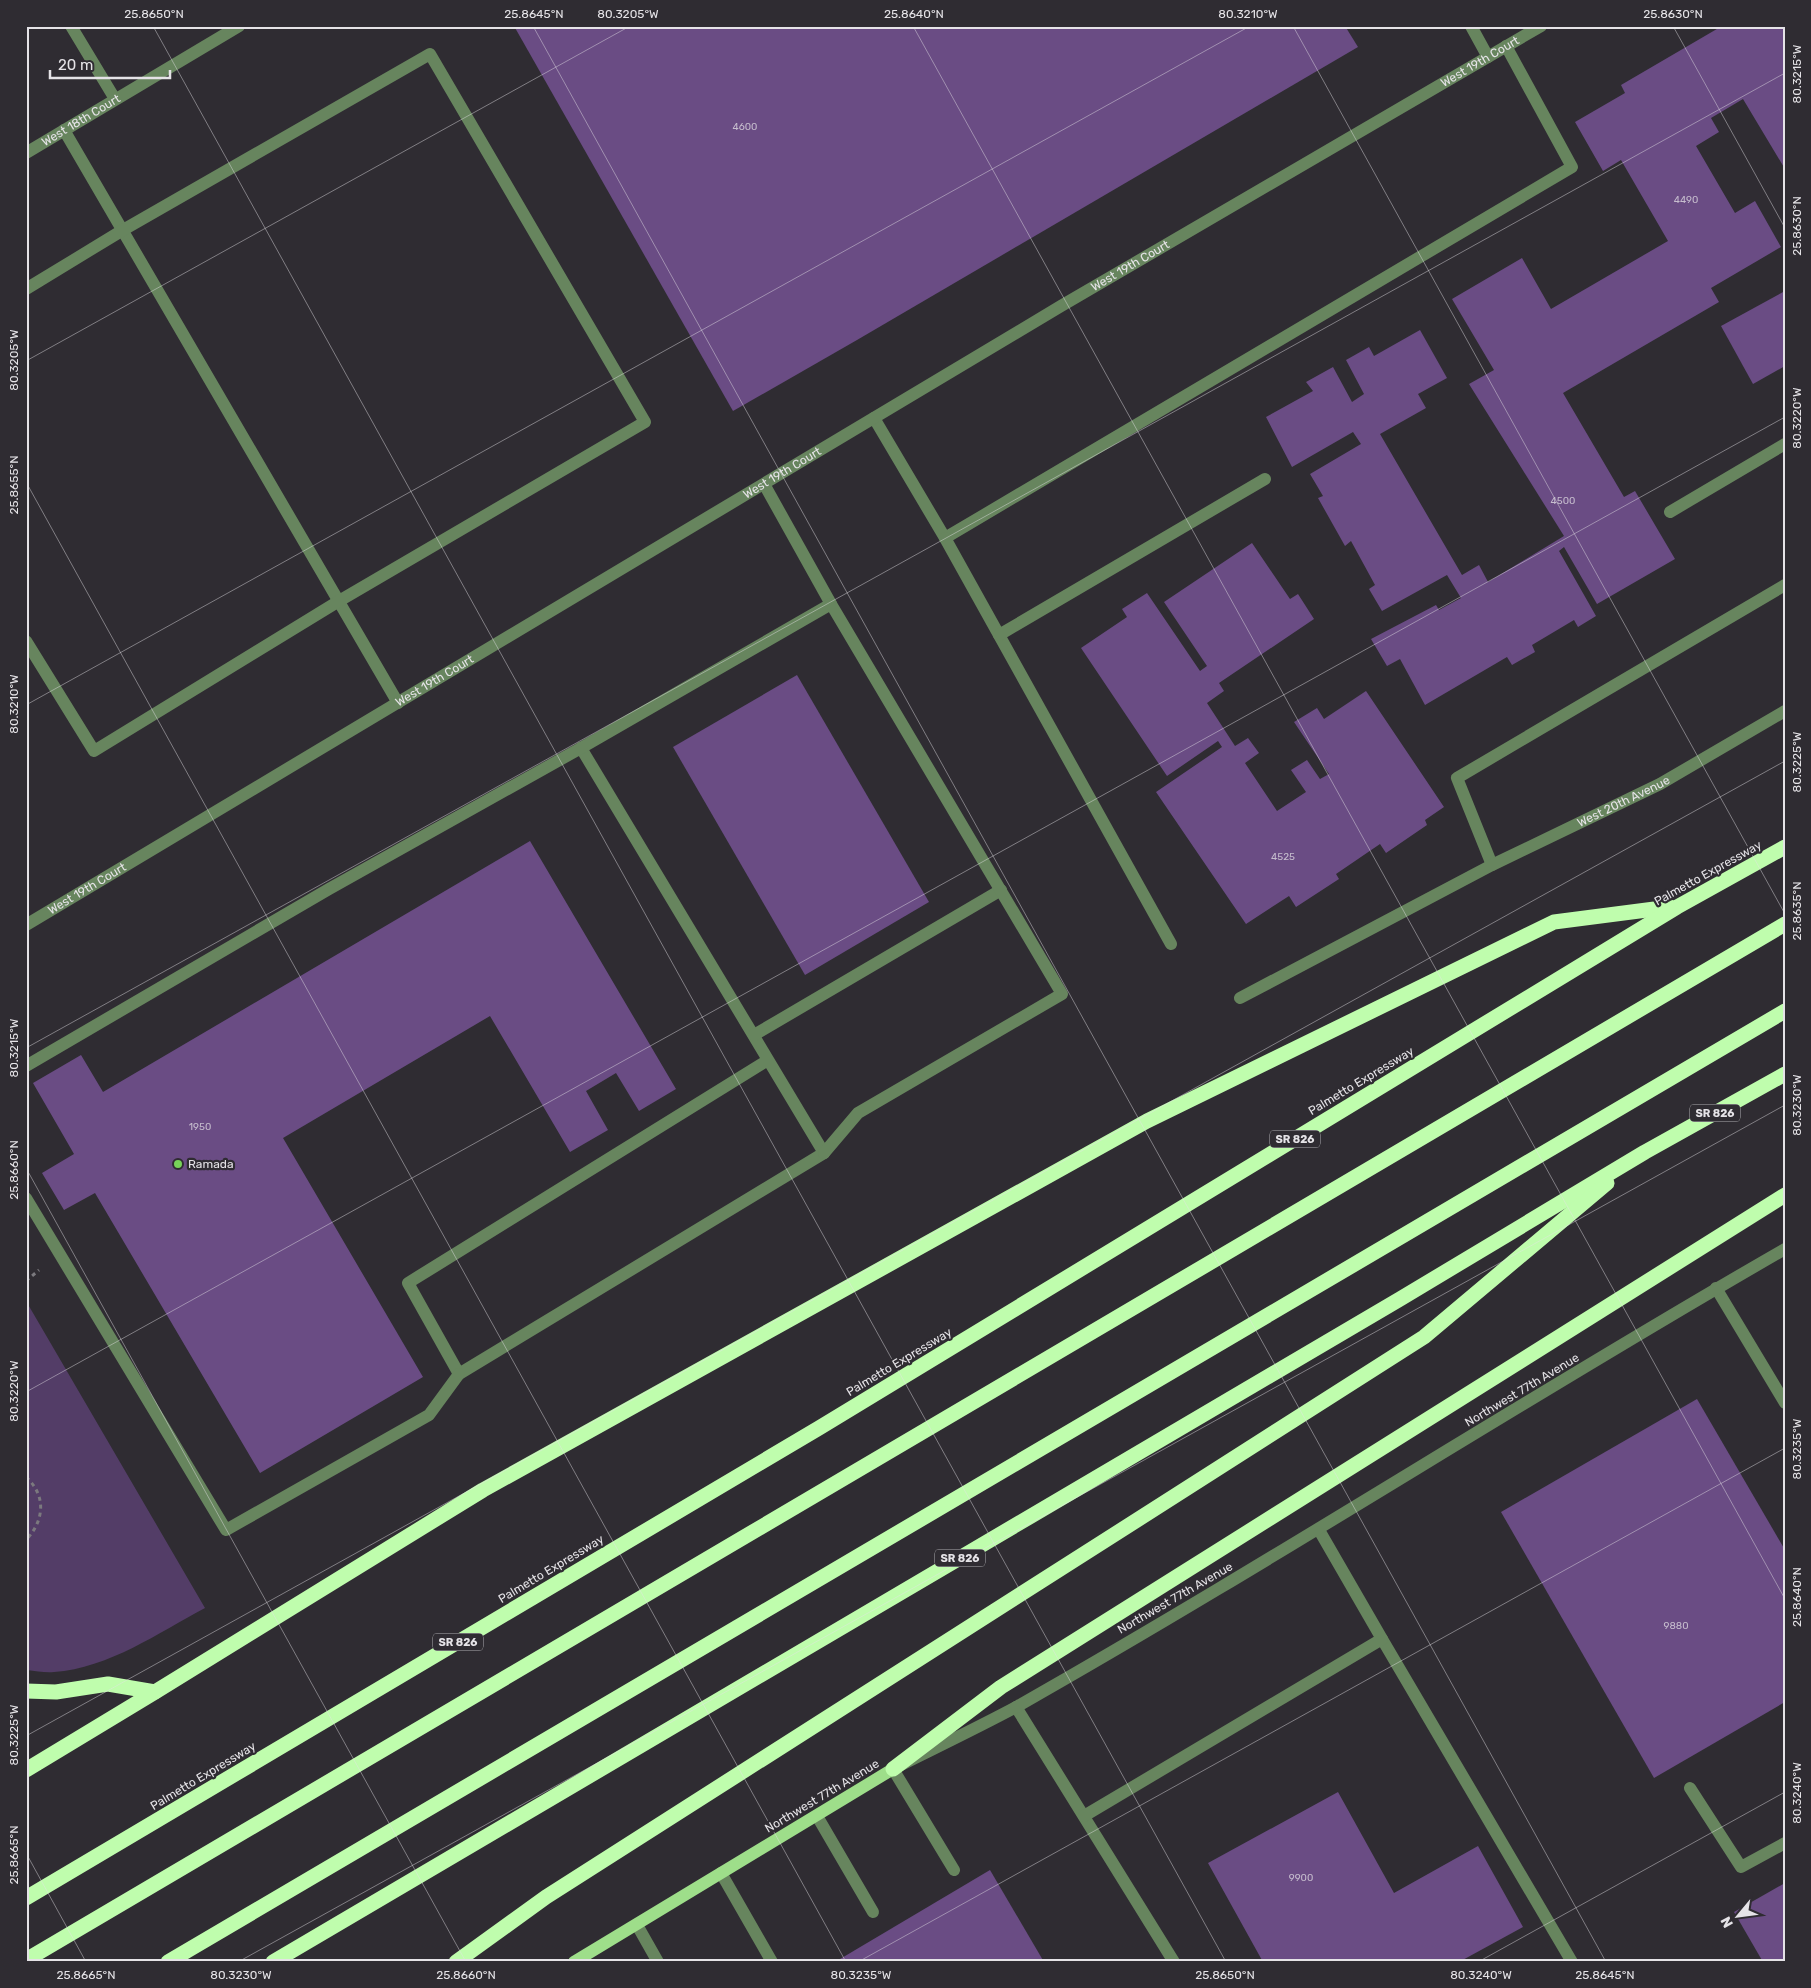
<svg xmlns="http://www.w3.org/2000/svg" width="1811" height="1988" font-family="Rubik,sans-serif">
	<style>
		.green { fill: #533d67 }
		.building { fill: #6a4c84 }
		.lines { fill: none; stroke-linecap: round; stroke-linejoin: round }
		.path { stroke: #7b797e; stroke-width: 3; stroke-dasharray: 4 4; stroke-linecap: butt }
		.minor { stroke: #67855e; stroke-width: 12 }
		.major { stroke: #9ede8a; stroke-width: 12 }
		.highway { stroke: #bffdad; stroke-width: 15 }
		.ticks { fill: none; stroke: #e5e3e7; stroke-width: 1; stroke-opacity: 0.45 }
		.poi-dot { fill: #77d259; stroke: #2f2c32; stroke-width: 2 }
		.labels { text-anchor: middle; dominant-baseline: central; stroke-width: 4.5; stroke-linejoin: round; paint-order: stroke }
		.number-label { font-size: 10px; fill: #c6bdce }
		.shield { fill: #2f2c32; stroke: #aeacb1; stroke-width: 1 }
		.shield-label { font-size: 11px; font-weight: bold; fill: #e5e3e7 }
		.street-label { font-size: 12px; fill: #e5e3e7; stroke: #2f2c32 }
		.poi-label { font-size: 12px; fill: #e5e3e7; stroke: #2f2c32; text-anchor: start }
		.neatline { fill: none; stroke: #e5e3e7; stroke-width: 2 }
		.ticks-label { font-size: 12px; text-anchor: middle; fill: #e5e3e7 }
	</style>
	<rect width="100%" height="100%" fill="#2f2c32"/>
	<!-- green -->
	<path class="green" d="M 26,1301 L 205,1608 C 158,1633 109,1668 54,1672 C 46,1673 36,1671 27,1670 L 28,1662 L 26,1662 Z"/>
	<!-- building -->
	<g class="building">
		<polygon points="514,26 1345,26 1358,47 857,340 733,411"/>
		<polygon points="1722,26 1785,26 1785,169 1743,99 1711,118 1719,132 1696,146 1735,213 1755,201 1781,247 1711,288 1719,302 1563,393 1624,497 1635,491 1675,559 1597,604 1564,547 1559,551 1596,616 1578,627 1574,620 1532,645 1535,652 1512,665 1507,657 1425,705 1400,659 1387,666 1371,639 1436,605 1439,610 1461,598 1447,575 1382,611 1369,589 1375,585 1351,541 1345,546 1318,498 1323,496 1310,474 1361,444 1353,432 1292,467 1266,417 1313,391 1306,382 1333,367 1352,402 1364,394 1346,360 1369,347 1374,356 1420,330 1447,378 1418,394 1426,408 1380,434 1462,575 1479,565 1488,582 1564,536 1469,384 1494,370 1452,299 1522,258 1551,309 1668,241 1621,160 1603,171 1575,122 1625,93 1621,85"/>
		<polygon points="1785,291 1785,366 1753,384 1721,326"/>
		<polygon points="1252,543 1290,599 1298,594 1314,619 1219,683 1224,691 1207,703 1235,746 1248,738 1259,753 1245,763 1277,811 1306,792 1291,770 1307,760 1320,779 1329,774 1294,722 1317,708 1324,719 1366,691 1444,807 1425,820 1427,825 1386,853 1380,844 1336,874 1339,879 1296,907 1289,896 1246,924 1156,792 1222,747 1218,741 1167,776 1081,648 1127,617 1122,609 1147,593 1200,671 1207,666 1164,602"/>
		<polygon points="797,675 929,902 805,975 673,747"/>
		<polygon points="530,841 676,1089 639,1111 616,1073 586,1091 608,1130 570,1152 490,1016 283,1138 423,1377 260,1473 95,1193 64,1210 42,1173 74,1154 33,1083 81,1055 103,1092"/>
		<polygon points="1697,1399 1785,1550 1785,1702 1654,1778 1501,1512"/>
		<polygon points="1338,1792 1394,1893 1478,1846 1523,1927 1459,1962 1263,1962 1208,1863"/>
		<polygon points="990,1870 1044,1962 835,1962"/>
		<polygon points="1785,1883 1785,1962 1763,1962 1734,1912"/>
	</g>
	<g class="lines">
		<!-- path -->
		<g class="path">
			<polyline points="26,1281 39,1270"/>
			<path d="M 26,1477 C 47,1496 44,1521 26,1540"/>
		</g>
		<!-- minor -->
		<g class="minor">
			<polyline points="71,26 115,99"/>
			<polyline points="1471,26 1488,57"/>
			<polyline points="64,130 398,703"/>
			<path id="s1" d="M 26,153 L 239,26"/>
			<polyline points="26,289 123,230 430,54 645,422 339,601 94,751 26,641"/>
			<polyline points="874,418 945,538 1572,167 1506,46"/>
			<polyline points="764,484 831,604"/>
			<polyline points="1670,512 1785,444"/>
			<polyline points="945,538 1171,944"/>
			<polyline points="999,635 1265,479"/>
			<polyline points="581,748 824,1153 459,1374 408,1283 768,1060"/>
			<polyline points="1492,865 1457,778 1785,585"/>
			<path id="s2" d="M 26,925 L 1061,306 L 1541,26"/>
			<path id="s3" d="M 1240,998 L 1492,865 L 1660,784 L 1785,711"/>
			<polyline points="754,1035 1001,890"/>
			<polyline points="26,1066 329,889 581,748 831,604 1062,994 858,1113 824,1153"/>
			<polyline points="26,1198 226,1530 429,1415 459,1374"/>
			<polyline points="1716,1288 1785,1403"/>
			<polyline points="1382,1639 1572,1962"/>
			<polyline points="1016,1707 1174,1962"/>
			<polyline points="1690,1788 1741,1867 1785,1843"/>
			<polyline points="817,1816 873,1912"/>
			<polyline points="1084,1816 1382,1639 1319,1530"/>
			<path d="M 954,1870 L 893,1769 C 935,1748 977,1728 1018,1706 C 1277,1559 1527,1397 1785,1249"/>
			<polyline points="721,1873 772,1962"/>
			<polyline points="637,1925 658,1962"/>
		</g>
		<!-- major -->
		<polyline class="major" points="574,1962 893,1769"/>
		<!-- highway -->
		<g class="highway">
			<polyline points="26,1691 56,1692 108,1684 155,1692"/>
			<polyline points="893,1769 1001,1687 1785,1195"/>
			<polyline points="26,1770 155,1692 483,1490 1147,1121 1554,922 1670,907"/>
			<polyline points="26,1898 819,1428 1677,907 1785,847"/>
			<polyline points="26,1960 1785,924"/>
			<polyline points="168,1962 1785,1011"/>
			<polyline points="273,1962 1400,1299 1645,1152 1785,1074"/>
			<polyline points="456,1962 546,1897 1424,1337 1607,1183"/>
		</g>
	</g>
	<!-- ticks -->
	<path class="ticks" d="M 153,26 L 1226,1962M 533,26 L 1606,1962M 913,26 L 1785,1599M 1293,26 L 1785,914M 1673,26 L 1785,228M 26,361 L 630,26M 26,482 L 846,1962M 26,705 L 1250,26M 26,1048 L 1785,73M 26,1168 L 466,1962M 26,1392 L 1785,417M 26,1736 L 1785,761M 26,1853 L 86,1962M 238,1962 L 1785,1105M 858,1962 L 1785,1448M 1478,1962 L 1785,1792"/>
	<!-- markers -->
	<circle class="poi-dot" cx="178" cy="1164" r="5"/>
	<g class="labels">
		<!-- number labels -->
		<g class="number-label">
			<text x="745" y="127">4600</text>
			<text x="1686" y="200">4490</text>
			<text x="1563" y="501">4500</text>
			<text x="1283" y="857">4525</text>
			<text x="200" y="1127">1950</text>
			<text x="1676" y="1626">9880</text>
			<text x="1301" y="1878">9900</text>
		</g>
		<!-- shield labels -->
		<g class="shield">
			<rect x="1690" y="1104.5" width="50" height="17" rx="4"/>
			<rect x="1270" y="1130.5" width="50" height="17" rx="4"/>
			<rect x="935" y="1549.5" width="50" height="17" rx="4"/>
			<rect x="433" y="1633.5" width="50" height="17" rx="4"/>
		</g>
		<g class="shield-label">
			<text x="1715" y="1113">SR 826</text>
			<text x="1295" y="1139">SR 826</text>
			<text x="960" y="1558">SR 826</text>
			<text x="458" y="1642">SR 826</text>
		</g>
		<!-- street labels -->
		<g class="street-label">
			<text stroke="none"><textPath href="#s2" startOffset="1691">West 19th Court</textPath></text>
			<text stroke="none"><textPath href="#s1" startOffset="64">West 18th Court</textPath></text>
			<text stroke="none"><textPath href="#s2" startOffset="1286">West 19th Court</textPath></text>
			<text stroke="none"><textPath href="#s2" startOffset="881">West 19th Court</textPath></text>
			<text stroke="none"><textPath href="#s2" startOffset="476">West 19th Court</textPath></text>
			<text stroke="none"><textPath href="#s3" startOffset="431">West 20th Avenue</textPath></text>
			<text transform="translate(1708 873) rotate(-29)">Palmetto Expressway</text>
			<text stroke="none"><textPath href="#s2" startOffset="71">West 19th Court</textPath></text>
			<text transform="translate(1361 1081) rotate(-31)">Palmetto Expressway</text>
			<text transform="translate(899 1362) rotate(-31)">Palmetto Expressway</text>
			<text transform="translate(1522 1390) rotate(-31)">Northwest 77th Avenue</text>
			<text transform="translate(551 1569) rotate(-31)">Palmetto Expressway</text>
			<text transform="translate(1175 1598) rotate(-30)">Northwest 77th Avenue</text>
			<text transform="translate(203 1776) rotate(-31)">Palmetto Expressway</text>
			<text transform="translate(822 1796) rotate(-31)">Northwest 77th Avenue</text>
		</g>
		<!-- poi labels -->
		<g class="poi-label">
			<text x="188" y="1164">Ramada</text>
		</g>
	</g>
	<!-- border -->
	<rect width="1811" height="1988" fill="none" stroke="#2f2c32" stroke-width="55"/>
	<!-- north arrow -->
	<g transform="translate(1738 1916) rotate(241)" stroke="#2f2c32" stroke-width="4" paint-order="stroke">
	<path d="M0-4L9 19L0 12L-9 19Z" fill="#e5e3e7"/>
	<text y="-8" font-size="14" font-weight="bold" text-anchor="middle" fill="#e5e3e7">N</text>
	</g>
	<!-- scale -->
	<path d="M50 70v8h120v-8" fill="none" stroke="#e5e3e7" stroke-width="2.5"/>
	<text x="58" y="70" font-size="15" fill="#e5e3e7" stroke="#2f2c32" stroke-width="4" paint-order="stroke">20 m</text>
	<rect x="28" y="28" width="1756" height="1932" class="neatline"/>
	<g class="ticks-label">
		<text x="154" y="18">25.8650°N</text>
		<text x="534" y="18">25.8645°N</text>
		<text x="628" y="18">80.3205°W</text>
		<text x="914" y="18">25.8640°N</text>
		<text x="1248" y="18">80.3210°W</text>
		<text x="1673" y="18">25.8630°N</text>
		<text transform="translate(1797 74) rotate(-90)" y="4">80.3215°W</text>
		<text transform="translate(1797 226) rotate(-90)" y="4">25.8630°N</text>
		<text transform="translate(14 360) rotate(-90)" y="4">80.3205°W</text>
		<text transform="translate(1797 418) rotate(-90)" y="4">80.3220°W</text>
		<text transform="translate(14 485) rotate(-90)" y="4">25.8655°N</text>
		<text transform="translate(14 704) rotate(-90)" y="4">80.3210°W</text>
		<text transform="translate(1797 762) rotate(-90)" y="4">80.3225°W</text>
		<text transform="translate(1797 911) rotate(-90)" y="4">25.8635°N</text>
		<text transform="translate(14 1048) rotate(-90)" y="4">80.3215°W</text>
		<text transform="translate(1797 1105) rotate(-90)" y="4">80.3230°W</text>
		<text transform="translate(14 1170) rotate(-90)" y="4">25.8660°N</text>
		<text transform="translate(14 1391) rotate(-90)" y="4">80.3220°W</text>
		<text transform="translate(1797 1449) rotate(-90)" y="4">80.3235°W</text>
		<text transform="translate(1797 1597) rotate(-90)" y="4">25.8640°N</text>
		<text transform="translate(14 1735) rotate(-90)" y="4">80.3225°W</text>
		<text transform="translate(1797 1793) rotate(-90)" y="4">80.3240°W</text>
		<text transform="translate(14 1855) rotate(-90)" y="4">25.8665°N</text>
		<text x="86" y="1979">25.8665°N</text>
		<text x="241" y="1979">80.3230°W</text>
		<text x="466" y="1979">25.8660°N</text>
		<text x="861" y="1979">80.3235°W</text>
		<text x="1225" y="1979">25.8650°N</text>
		<text x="1481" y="1979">80.3240°W</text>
		<text x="1605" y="1979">25.8645°N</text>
	</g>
</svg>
